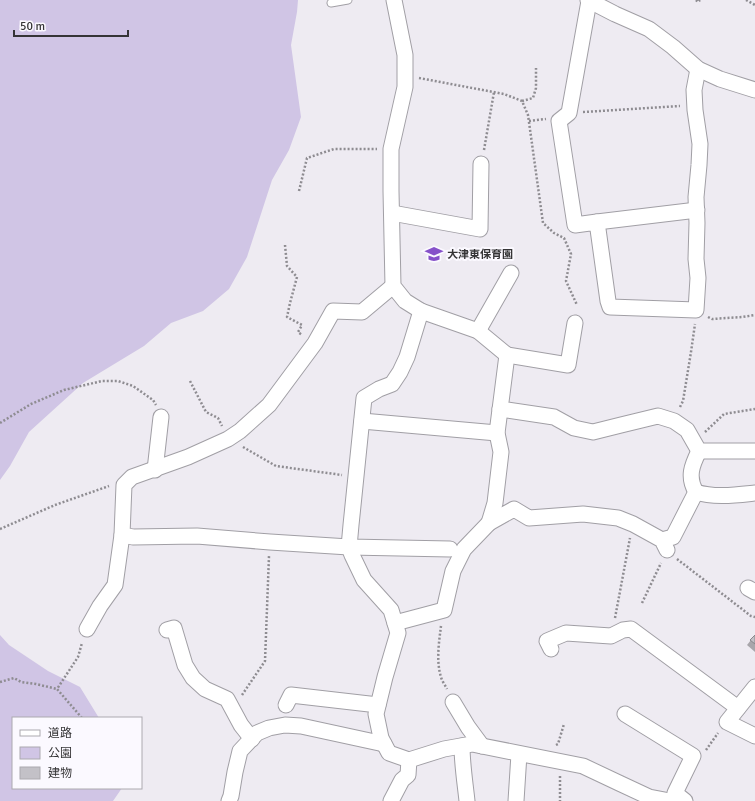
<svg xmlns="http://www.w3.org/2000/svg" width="755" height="801" font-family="Signika,'Noto Sans JP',sans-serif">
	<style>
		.green { fill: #d0c5e5 }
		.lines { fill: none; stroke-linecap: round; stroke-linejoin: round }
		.lane-casing { stroke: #a19fa5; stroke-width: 9 }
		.street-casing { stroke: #a19fa5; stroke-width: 17 }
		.path { stroke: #8e8c91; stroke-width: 2.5; stroke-dasharray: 2 2; stroke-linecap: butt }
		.lane { stroke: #fff; stroke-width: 7 }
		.street { stroke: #fff; stroke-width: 15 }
		.wall { fill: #a8a6ab }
		.building { fill: #c3c1c7; stroke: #88878b }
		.labels { text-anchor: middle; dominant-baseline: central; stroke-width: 4; stroke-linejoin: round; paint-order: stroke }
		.poi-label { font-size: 11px; font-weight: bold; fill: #353436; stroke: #fbf9ff; text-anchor: start }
	</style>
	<rect width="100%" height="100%" fill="#eeebf2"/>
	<!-- green -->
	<g class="green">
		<polygon points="0,0 298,0 297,12 291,45 301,117 289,150 272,180 247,257 229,289 203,311 171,323 144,346 83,383 29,432 10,466 0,480"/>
		<polygon points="0,635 9,645 48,671 80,687 99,718 13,718 13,788 122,788 113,801 0,801"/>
	</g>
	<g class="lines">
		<!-- lane casing -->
		<g class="lane-casing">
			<polyline id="lane" points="331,3 348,0"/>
		</g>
		<!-- street casing -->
		<g class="street-casing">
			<g id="street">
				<polyline points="394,0 405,55 405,87 391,149 391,191 393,286 405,301 421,311 478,331 507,355 497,433 501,452 495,503 489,523 514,509 529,518 583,514 618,518 633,524 662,540 667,550"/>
				<polyline points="588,0 615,14 649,29 673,47 698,69 720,79 755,90"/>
				<polyline points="589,1 569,113 559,121 575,225 597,222 608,301 610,307 696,310 698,278 696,259 697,223 696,197 699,165 700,144 695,110 694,90 698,69"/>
				<polyline points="392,213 480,229 481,164"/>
				<polyline points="597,222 697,210"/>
				<polyline points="393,286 362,312 333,311 315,343 269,405 240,431 228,439 188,457 132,477 124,485 122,535 133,537 197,536 270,542 349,547 450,549"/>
				<polyline points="421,311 407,357 400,372 392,384 379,389 364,398 351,525 349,547 352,555 364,580 391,610 398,633 385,677 376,714 381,738 389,753 409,760 444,749 472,744 583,766 619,783 649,797 670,801"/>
				<polyline points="478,331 511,273"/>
				<polyline points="507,355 568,365 575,323"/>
				<polyline points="500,409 554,417 574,428 593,432 621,425 658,416 674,421 687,430 699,451 755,451"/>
				<polyline points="362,421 497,433"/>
				<path d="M 699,451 C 692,465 687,477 696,492 C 714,498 736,495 755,493"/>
				<polyline points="155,470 161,417"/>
				<polyline points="662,540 673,537 696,492"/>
				<polyline points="748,588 755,592"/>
				<polyline points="395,623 444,610 453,571 464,549 489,523"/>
				<polyline points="87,629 100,606 115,585 122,535"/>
				<polyline points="167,630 174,628 185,665 193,678 205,689 227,699 241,725 252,739"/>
				<polyline points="551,649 547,641 566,633 611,636 623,630 631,629 738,708"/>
				<polyline points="755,687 727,722 755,736"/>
				<polyline points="453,702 468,727 482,746"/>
				<polyline points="286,705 291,695 378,705"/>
				<polyline points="625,714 693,756 675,793 685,801"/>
				<path d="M 462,746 C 462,764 465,782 467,801"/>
				<polyline points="229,801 231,796 235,772 240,751 257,733 269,728 285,725 301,726 384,744"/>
				<polyline points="391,801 402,780 408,775 409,760"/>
				<polyline points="516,801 519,754"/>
			</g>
		</g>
		<!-- path -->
		<g class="path">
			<polyline points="696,0 698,2 700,0"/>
			<polyline points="746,0 755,5"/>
			<polyline points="419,78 504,94 522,101 528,115 543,223 554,233 564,238 571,254 566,281 577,305"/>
			<polyline points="522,101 533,98 536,88 536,68"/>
			<polyline points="583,112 680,106"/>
			<polyline points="529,121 546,119"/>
			<polyline points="484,150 494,92"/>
			<polyline points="299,191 307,158 334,149 377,149"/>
			<polyline points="285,245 287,266 297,277 290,303 287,317 302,325 298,332 302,335"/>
			<polyline points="708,317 712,319 742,317 755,315"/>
			<polyline points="190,381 206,412 218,418 222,426"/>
			<polyline points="680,407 683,401 691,352 695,324"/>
			<polyline points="0,423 31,404 64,390 102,381 118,381 133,386 153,400 156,405"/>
			<polyline points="705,432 724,414 755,409"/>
			<polyline points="243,447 276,466 342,475"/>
			<polyline points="0,529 55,505 109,486"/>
			<polyline points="677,559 751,616 755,617"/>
			<polyline points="642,603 661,563"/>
			<polyline points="615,618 630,538"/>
			<path d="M 441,626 C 439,642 436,661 441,677 C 442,681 445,685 447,689"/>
			<polyline points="0,682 14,678 21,682 36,684 57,689"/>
			<polyline points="242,695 265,661 269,556"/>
			<polyline points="82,718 57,689 78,657 82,643"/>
			<polyline points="556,745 558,744 564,724"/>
			<polyline points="706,750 718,733"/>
			<polyline points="560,776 560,801"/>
		</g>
		<!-- lane -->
		<use href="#lane" class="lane"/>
		<!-- street -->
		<use href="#street" class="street"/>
	</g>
	<!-- wall -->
	<polygon class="wall" points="755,635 755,652 747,645"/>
	<!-- building -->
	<polygon class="building" points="755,635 755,644 750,640"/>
	<!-- icons -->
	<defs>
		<g id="school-bare" transform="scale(1.38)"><path d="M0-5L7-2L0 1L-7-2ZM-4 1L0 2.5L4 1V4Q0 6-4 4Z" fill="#8651c9" stroke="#fbf9ff" stroke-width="2.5" paint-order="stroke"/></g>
	</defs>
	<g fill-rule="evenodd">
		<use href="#school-bare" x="434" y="254"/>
	</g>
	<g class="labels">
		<!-- poi labels -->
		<g class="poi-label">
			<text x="447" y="254">大津東保育園</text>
		</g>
	</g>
	<!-- legend -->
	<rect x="12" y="717" width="130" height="72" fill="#fbf9ff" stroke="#acaaaf"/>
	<rect x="20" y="730" width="20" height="6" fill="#ffffff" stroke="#acaaaf"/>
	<text x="48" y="737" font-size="12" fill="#353436">道路</text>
	<rect x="20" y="747" width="20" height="12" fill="#d0c5e5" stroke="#acaaaf"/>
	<text x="48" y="757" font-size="12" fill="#353436">公園</text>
	<rect x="20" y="767" width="20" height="12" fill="#c3c1c7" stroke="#acaaaf"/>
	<text x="48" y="777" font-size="12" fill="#353436">建物</text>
	<!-- scale -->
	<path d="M14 30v6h114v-6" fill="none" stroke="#353436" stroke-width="2"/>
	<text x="20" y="30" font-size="12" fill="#353436" stroke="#fbf9ff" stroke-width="3" paint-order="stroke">50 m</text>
</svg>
